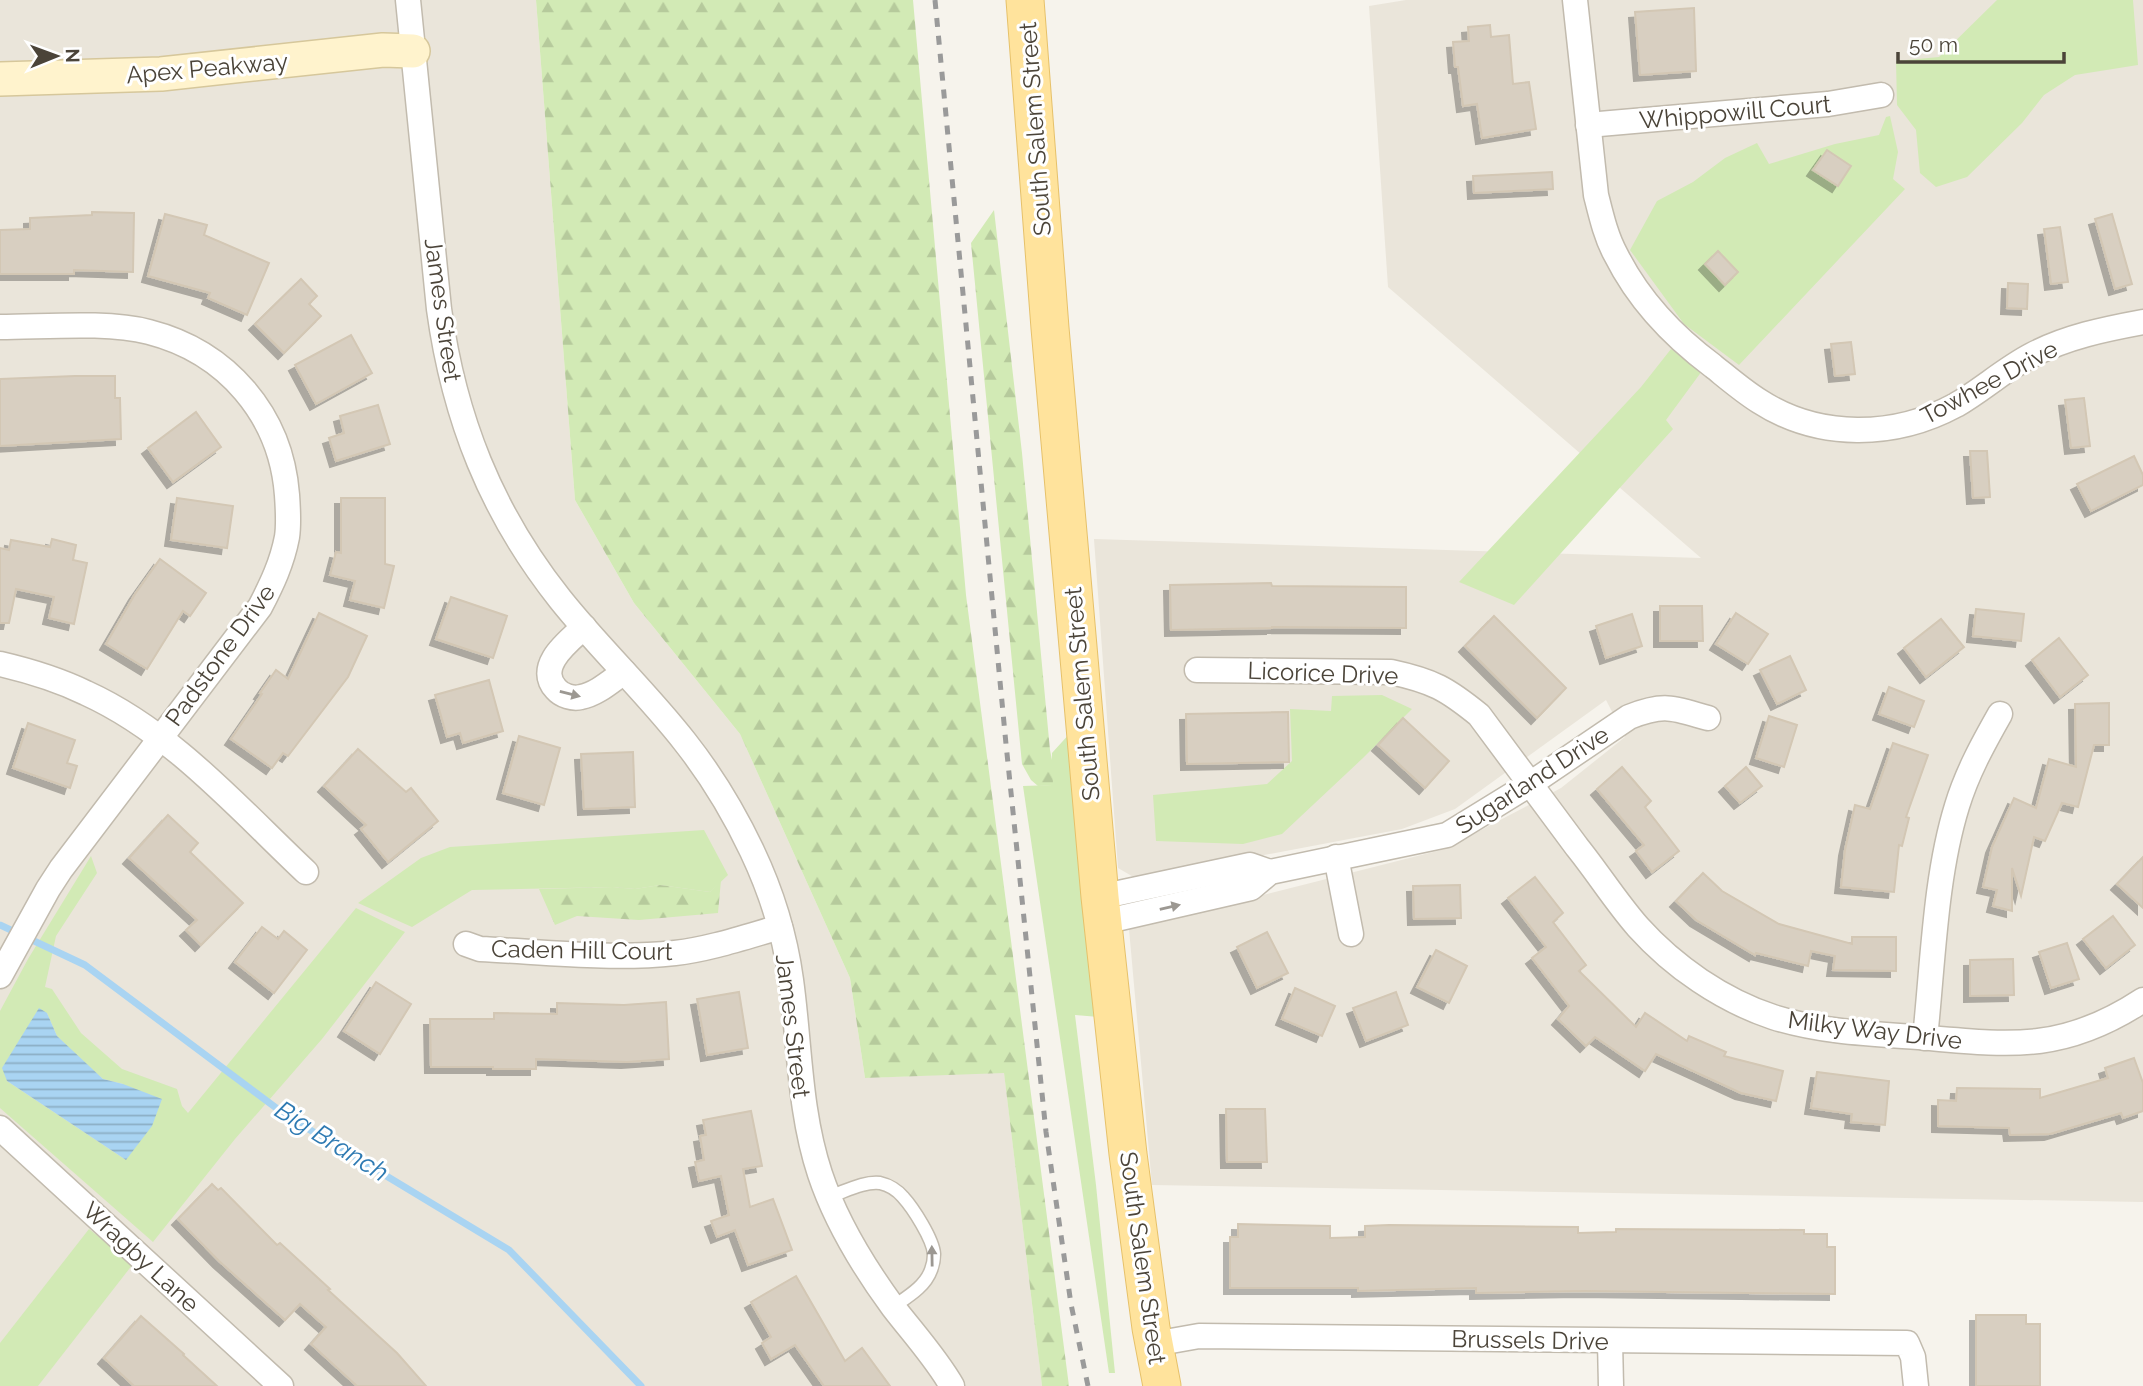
<svg xmlns="http://www.w3.org/2000/svg" width="2143" height="1386" font-family="Raleway,sans-serif">
	<style>
		.residential { fill: #eae5da }
		.grass { fill: #d2eab5; fill-rule: evenodd }
		.forest { fill: url(#forest-firs) }
		.water { fill: url(#water-rules) }
		.lines { fill: none; stroke-linecap: round; stroke-linejoin: round }
		.stream { stroke: #a9d4f2; stroke-width: 7 }
		.building { fill: #d8cfc1; stroke: #d3c7b4; stroke-width: 2; filter: url(#shadow) }
		.service-casing { stroke: #c2bbae; stroke-width: 15 }
		.minor-casing { stroke: #c2bbae; stroke-width: 27 }
		.secondary-casing { stroke: #d6c79b; stroke-width: 36 }
		.primary-casing { stroke: #e6c16a; stroke-width: 39 }
		.service { stroke: #fff; stroke-width: 12 }
		.minor { stroke: #fff; stroke-width: 24 }
		.secondary { stroke: #fff3cd; stroke-width: 33 }
		.primary { stroke: #ffe39c; stroke-width: 37 }
		.rail { stroke: #9a9a9a; stroke-width: 5; stroke-dasharray: 9 9; stroke-linecap: butt }
		.oneway { fill: #9c9892 }
		.labels { text-anchor: middle; dominant-baseline: central; stroke-width: 6; stroke-linejoin: round; paint-order: stroke }
		.street-label { font-size: 24px; fill: #4b4439; stroke: #fff }
		.water-label { font-size: 26px; font-style: italic; fill: #2e7ab2; stroke: #fff }
	</style>
	<defs>
		<pattern id="forest-firs" width="22" height="20" patternUnits="userSpaceOnUse" patternTransform="scale(1.75)"><rect width="22" height="20" fill="#d2eab5"/><path d="M5 1l3.5 6h-7zM16 11l3.5 6h-7z" fill="#b6ca9c"/></pattern>
		<pattern id="water-rules" width="6" height="5" patternUnits="userSpaceOnUse" patternTransform="scale(1.75)"><rect width="6" height="5" fill="#a9d4f2"/><path d="M0 2.5h6" fill="none" stroke="#8caec5"/></pattern>
		<filter id="shadow"><feDropShadow dx="-6" dy="6" stdDeviation="0" flood-color="#0004"/></filter>
	</defs>
	<rect width="100%" height="100%" fill="#f6f3ec"/>
	<!-- residential -->
	<g class="residential">
		<polygon points="0,0 536,0 575,500 634,603 740,734 850,978 865,1078 1004,1072 1042,1386 0,1386"/>
		<polygon points="1406,0 2143,0 2143,1202 1152,1185 1129,929 1445,849 1561,788 1625,737 1606,700 1455,809 1402,829 1137,879 1118,868 1094,539 1701,558 1388,287 1369,6"/>
	</g>
	<!-- grass -->
	<g class="grass">
		<polygon points="1997,0 2133,0 2138,65 2075,75 2044,95 2022,123 1967,177 1936,187 1920,173 1916,130 1897,105 1896,61 1939,57"/>
		<polygon points="1890,116 1898,152 1893,179 1905,189 1739,365 1684,324 1630,250 1657,201 1693,182 1725,158 1757,143 1769,164 1835,144 1879,135 1886,117"/>
		<polygon points="1671,349 1702,371 1666,420 1673,429 1514,605 1459,582 1641,387"/>
		<polygon points="1382,695 1412,709 1363,758 1282,834 1243,844 1156,841 1153,795 1267,784 1292,761 1290,709 1331,711 1332,696"/>
		<polygon points="1072,731 1099,1017 1075,1015 1096,1185 1115,1373 1109,1373 1023,786 1052,785 1052,753"/>
		<polygon points="704,830 728,875 710,892 660,885 635,889 613,887 472,890 412,927 358,903 421,858 450,847"/>
		<path d="M 91,856 L 97,873 L 56,936 L 45,987 L 52,989 L 81,1033 L 122,1069 L 177,1089 L 182,1106 L 188,1113 L 356,908 L 405,932 L 322,1039 L 235,1139 L 153,1242 L 0,1108 L 0,1011 L 28,959 ZM 47,1013 L 57,1036 L 79,1058 L 103,1079 L 123,1084 L 126,1160 L 7,1081 Z"/>
		<polygon points="89,1229 133,1264 38,1386 0,1386 0,1343"/>
	</g>
	<!-- forest -->
	<g class="forest">
		<polygon points="536,0 913,0 966,595 1069,1386 1042,1386 1004,1073 865,1078 850,978 740,734 634,603 575,500"/>
		<polygon points="994,210 1022,453 1050,750 1052,760 1053,785 1038,786 1031,780 1022,764 971,243"/>
		<polygon points="721,880 718,913 639,920 577,916 555,925 539,889 613,887 635,889 660,885 710,892"/>
	</g>
	<!-- water -->
	<polygon class="water" points="39,1008 47,1013 57,1036 103,1079 123,1084 162,1099 152,1126 126,1160 7,1081 2,1068"/>
	<g class="lines">
		<!-- stream -->
		<polyline class="stream" points="0,925 85,965 287,1116 509,1250 641,1386"/>
	</g>
	<!-- building -->
	<g class="building">
		<polygon points="1694,8 1696,71 1640,75 1635,12"/>
		<polygon points="1490,25 1491,37 1509,35 1513,84 1529,82 1536,129 1482,138 1477,104 1463,106 1458,67 1455,67 1453,42 1469,41 1468,27"/>
		<polygon points="1827,150 1851,166 1838,186 1813,170"/>
		<polygon points="1552,172 1553,189 1474,193 1473,176"/>
		<polygon points="92,212 134,213 133,272 74,270 74,274 0,274 0,230 30,229 30,218 92,215"/>
		<polygon points="165,214 207,225 204,235 269,263 247,315 208,298 210,293 148,276"/>
		<polygon points="2112,214 2132,284 2115,289 2095,219"/>
		<polygon points="2060,227 2068,282 2051,284 2044,229"/>
		<polygon points="1718,251 1738,272 1725,285 1705,264"/>
		<polygon points="301,279 317,296 309,304 321,316 284,353 255,324"/>
		<polygon points="2008,283 2028,284 2027,309 2007,308"/>
		<polygon points="351,335 372,373 316,404 295,365"/>
		<polygon points="1851,342 1855,374 1835,376 1831,344"/>
		<polygon points="75,376 115,376 115,398 120,398 121,439 0,446 0,379"/>
		<polygon points="2084,398 2090,446 2071,448 2065,400"/>
		<polygon points="378,405 390,444 336,461 329,438 344,433 340,416"/>
		<polygon points="196,412 221,447 173,482 148,448"/>
		<polygon points="1970,451 1987,451 1990,497 1973,498"/>
		<polygon points="2134,456 2143,475 2143,485 2091,511 2077,484"/>
		<polygon points="177,498 233,506 227,548 171,540"/>
		<polygon points="341,498 385,498 385,564 394,566 384,608 350,600 355,581 330,575 336,552 341,553"/>
		<polygon points="52,539 76,545 73,560 87,563 74,624 49,618 54,597 16,589 9,623 0,623 0,548 9,550 11,540 50,547"/>
		<polygon points="160,559 206,593 190,616 183,611 147,669 106,644 135,594"/>
		<polygon points="1271,583 1272,586 1406,587 1406,628 1272,627 1272,628 1171,630 1170,585"/>
		<polygon points="451,597 507,616 493,658 436,639"/>
		<polygon points="1660,606 1702,606 1703,641 1660,641"/>
		<polygon points="1976,609 2024,614 2021,641 1973,636"/>
		<polygon points="319,613 367,636 348,677 288,756 283,753 272,768 231,739 262,694 260,693 276,670 288,679"/>
		<polygon points="1736,613 1768,634 1748,664 1716,644"/>
		<polygon points="1632,614 1642,646 1606,658 1596,626"/>
		<polygon points="1494,616 1566,688 1537,718 1465,646"/>
		<polygon points="1941,619 1964,647 1926,677 1904,648"/>
		<polygon points="2059,638 2088,675 2060,697 2032,660"/>
		<polygon points="1790,656 1806,690 1777,704 1760,670"/>
		<polygon points="489,680 503,731 463,743 460,733 447,737 435,695"/>
		<polygon points="1889,687 1924,701 1914,727 1879,714"/>
		<polygon points="2109,703 2109,745 2094,745 2078,807 2062,803 2045,841 2034,837 2021,896 2012,868 2012,911 1993,906 1997,890 1983,887 1992,847 2014,798 2036,808 2049,759 2076,767 2075,704"/>
		<polygon points="1288,712 1289,762 1187,764 1186,714"/>
		<polygon points="1769,716 1797,725 1784,767 1756,758"/>
		<polygon points="1403,718 1449,761 1425,788 1378,745"/>
		<polygon points="28,723 75,740 67,763 77,766 70,788 13,768"/>
		<polygon points="519,736 560,748 544,805 503,793"/>
		<polygon points="1893,743 1928,755 1906,817 1909,818 1902,846 1899,845 1894,892 1841,887 1845,850 1855,805 1870,809"/>
		<polygon points="358,749 406,792 411,788 438,821 388,862 361,829 366,825 324,786"/>
		<polygon points="633,752 635,807 584,809 581,754"/>
		<polygon points="1622,767 1651,801 1645,807 1679,851 1652,872 1636,851 1644,845 1597,789"/>
		<polygon points="1746,767 1762,786 1740,803 1725,786"/>
		<polygon points="168,815 198,843 190,852 243,903 201,945 186,930 197,920 129,858"/>
		<polygon points="2143,857 2143,908 2117,884"/>
		<polygon points="1703,873 1722,891 1779,924 1852,944 1852,937 1896,937 1896,971 1833,970 1835,956 1811,951 1808,966 1756,953 1755,955 1696,920 1676,901"/>
		<polygon points="1535,877 1563,913 1553,922 1586,965 1579,971 1636,1027 1645,1013 1687,1041 1689,1036 1726,1052 1724,1056 1783,1071 1776,1101 1741,1093 1656,1054 1645,1071 1595,1037 1586,1046 1558,1019 1569,1006 1532,958 1546,947 1508,898"/>
		<polygon points="1460,885 1461,918 1414,919 1413,886"/>
		<polygon points="2113,916 2135,945 2106,968 2083,939"/>
		<polygon points="262,927 278,939 284,931 307,950 274,993 235,962"/>
		<polygon points="1267,932 1288,973 1257,988 1237,947"/>
		<polygon points="2067,943 2079,979 2051,988 2039,952"/>
		<polygon points="1436,950 1467,966 1449,1003 1417,987"/>
		<polygon points="2013,959 2014,995 1970,996 1970,960"/>
		<polygon points="376,982 411,1004 380,1054 344,1031"/>
		<polygon points="1295,988 1335,1006 1322,1036 1282,1019"/>
		<polygon points="739,992 748,1048 707,1055 697,999"/>
		<polygon points="1396,992 1408,1025 1366,1041 1353,1008"/>
		<polygon points="666,1002 669,1059 627,1062 536,1059 536,1069 493,1069 493,1067 431,1067 430,1019 494,1019 494,1013 557,1014 557,1003 624,1005"/>
		<polygon points="2134,1058 2143,1083 2143,1111 2123,1118 2121,1113 2050,1134 2010,1135 2009,1128 1938,1126 1938,1100 1956,1101 1957,1088 2040,1089 2040,1098 2108,1078 2105,1068"/>
		<polygon points="1817,1072 1889,1081 1885,1125 1851,1122 1852,1114 1811,1108"/>
		<polygon points="1226,1109 1265,1109 1267,1162 1227,1162"/>
		<polygon points="751,1111 762,1166 743,1169 750,1207 773,1199 792,1250 748,1265 735,1230 717,1237 711,1221 729,1215 721,1176 699,1181 695,1162 704,1160 700,1136 706,1135 703,1120"/>
		<polygon points="212,1184 218,1190 221,1188 277,1245 280,1243 330,1289 328,1290 397,1353 426,1386 357,1386 311,1344 326,1327 300,1304 285,1320 219,1261 178,1219"/>
		<polygon points="1238,1224 1330,1226 1330,1238 1365,1237 1365,1226 1389,1225 1578,1227 1578,1233 1616,1232 1616,1229 1804,1230 1804,1234 1827,1234 1827,1247 1835,1247 1835,1294 1584,1291 1476,1293 1476,1288 1358,1291 1358,1288 1230,1288 1230,1237 1238,1237"/>
		<polygon points="796,1276 845,1361 862,1348 890,1386 824,1386 795,1345 771,1359 762,1343 771,1337 751,1302"/>
		<polygon points="1976,1315 2026,1315 2026,1324 2040,1324 2040,1386 1976,1386"/>
		<polygon points="141,1316 184,1354 183,1355 217,1386 134,1386 104,1358"/>
	</g>
	<g class="lines">
		<!-- service casing -->
		<g class="service-casing">
			<path id="service" d="M 828,1197 C 844,1192 864,1181 880,1183 C 889,1185 898,1191 903,1197 C 913,1208 933,1239 934,1254 C 934,1258 933,1265 931,1270 C 925,1287 907,1297 893,1307"/>
		</g>
		<!-- minor casing -->
		<g class="minor-casing">
			<g id="minor">
				<path d="M 408,0 L 439,309 C 454,418 491,512 560,599 C 599,648 646,692 685,742 C 711,775 734,813 752,851 C 771,891 785,936 791,980 C 800,1045 799,1111 820,1174 C 836,1222 863,1266 893,1307 C 913,1333 936,1358 952,1386"/>
				<path d="M 1575,0 L 1596,195 C 1601,215 1606,237 1616,255 C 1638,299 1674,337 1713,366 C 1728,378 1743,391 1759,401 C 1819,440 1895,438 1956,405 C 1982,390 2005,369 2032,355 C 2066,337 2105,329 2143,322"/>
				<polyline points="1588,125 1828,104 1881,95"/>
				<path d="M 0,327 C 44,327 107,321 149,332 C 227,352 281,415 287,495 C 288,509 289,524 287,537 C 282,563 272,584 260,607 L 61,869 L 48,889 L 0,976"/>
				<path d="M 584,627 C 569,641 535,666 556,689 C 562,696 573,699 581,697 C 597,694 611,681 624,672"/>
				<path d="M 0,664 C 30,671 59,680 86,693 C 172,732 238,808 306,872"/>
				<path d="M 1197,670 L 1391,672 C 1433,681 1447,689 1479,715 C 1512,759 1544,803 1577,847 C 1598,873 1616,902 1638,927 C 1674,967 1722,1000 1773,1017 C 1823,1033 1878,1034 1930,1038 C 2016,1046 2067,1050 2143,1000"/>
				<polyline points="1336,857 1351,934"/>
				<polyline points="1100,897 1250,865 1270,872"/>
				<path d="M 1103,922 L 1251,888 L 1270,872 L 1447,835 L 1530,784 L 1629,717 C 1665,703 1672,708 1708,718"/>
				<path d="M 466,944 L 480,949 C 544,952 611,960 675,953 C 710,949 745,937 780,927"/>
				<path d="M 1925,1038 C 1933,963 1935,877 1957,806 C 1967,773 1983,744 2000,714"/>
				<polyline points="0,1128 281,1386"/>
				<polyline points="1610,1341 1611,1386"/>
				<polyline points="1154,1344 1199,1336 1907,1343 1913,1357 1916,1386"/>
			</g>
		</g>
		<!-- secondary casing -->
		<g class="secondary-casing">
			<polyline id="secondary" points="0,79 161,74 383,50 413,51"/>
		</g>
		<!-- primary casing -->
		<g class="primary-casing">
			<polyline id="primary" points="1025,0 1050,328 1100,897 1128,1154 1151,1328 1162,1386"/>
		</g>
		<!-- service -->
		<use href="#service" class="service"/>
		<!-- minor -->
		<use href="#minor" class="minor"/>
		<!-- secondary -->
		<use href="#secondary" class="secondary"/>
		<!-- primary -->
		<use href="#primary" class="primary"/>
		<!-- rail -->
		<polyline class="rail" points="935,0 1006,744 1046,1132 1071,1304 1088,1386"/>
	</g>
	<!-- one-way arrows -->
	<defs><path id="oneway-solid" d="M-6-.8H1V-3.2L6.5 0L1 3.2V.8H-6Z" transform="scale(1.75)"/></defs>
	<g class="oneway">
		<use href="#oneway-solid" transform="translate(570 694) rotate(14)"/>
		<use href="#oneway-solid" transform="translate(1170 907) rotate(-13)"/>
		<use href="#oneway-solid" transform="translate(932 1256) rotate(-91)"/>
	</g>
	<g class="labels">
		<!-- street labels -->
		<g class="street-label">
			<text transform="translate(207 68) rotate(-5)">Apex Peakway</text>
			<text transform="translate(1735 112) rotate(-5)">Whippowill Court</text>
			<text transform="translate(1035 129) rotate(-94)">South Salem Street</text>
			<text transform="translate(443 310) rotate(82)">James Street</text>
			<text transform="translate(1989 382) rotate(-28)">Towhee Drive</text>
			<text transform="translate(220 655) rotate(-54)">Padstone Drive</text>
			<text transform="translate(1323 673) rotate(2)">Licorice Drive</text>
			<text transform="translate(1082 694) rotate(-95)">South Salem Street</text>
			<text transform="translate(1532 780) rotate(-33)">Sugarland Drive</text>
			<text transform="translate(582 950) rotate(1)">Caden Hill Court</text>
			<text transform="translate(793 1026) rotate(83)">James Street</text>
			<text transform="translate(1875 1030) rotate(7)">Milky Way Drive</text>
			<text transform="translate(141 1257) rotate(43)">Wragby Lane</text>
			<text transform="translate(1143 1258) rotate(82)">South Salem Street</text>
			<text transform="translate(1530 1340) rotate(1)">Brussels Drive</text>
		</g>
		<!-- water labels -->
		<g class="water-label">
			<text transform="translate(332 1141) rotate(32)">Big Branch</text>
		</g>
	</g>
	<!-- north arrow -->
	<g transform="translate(56 56) rotate(89)" stroke="#ffffff" stroke-width="5" paint-order="stroke">
	<path d="M0-5L12 26L0 18L-12 26Z" fill="#4b4439"/>
	<text y="-10" font-size="19" font-weight="bold" text-anchor="middle" fill="#4b4439">N</text>
	</g>
	<!-- scale -->
	<path d="M1898 52v10h166v-10" fill="none" stroke="#4b4439" stroke-width="3.5"/>
	<text x="1909" y="52" font-size="21" fill="#4b4439" stroke="#ffffff" stroke-width="5" paint-order="stroke">50 m</text>
</svg>
